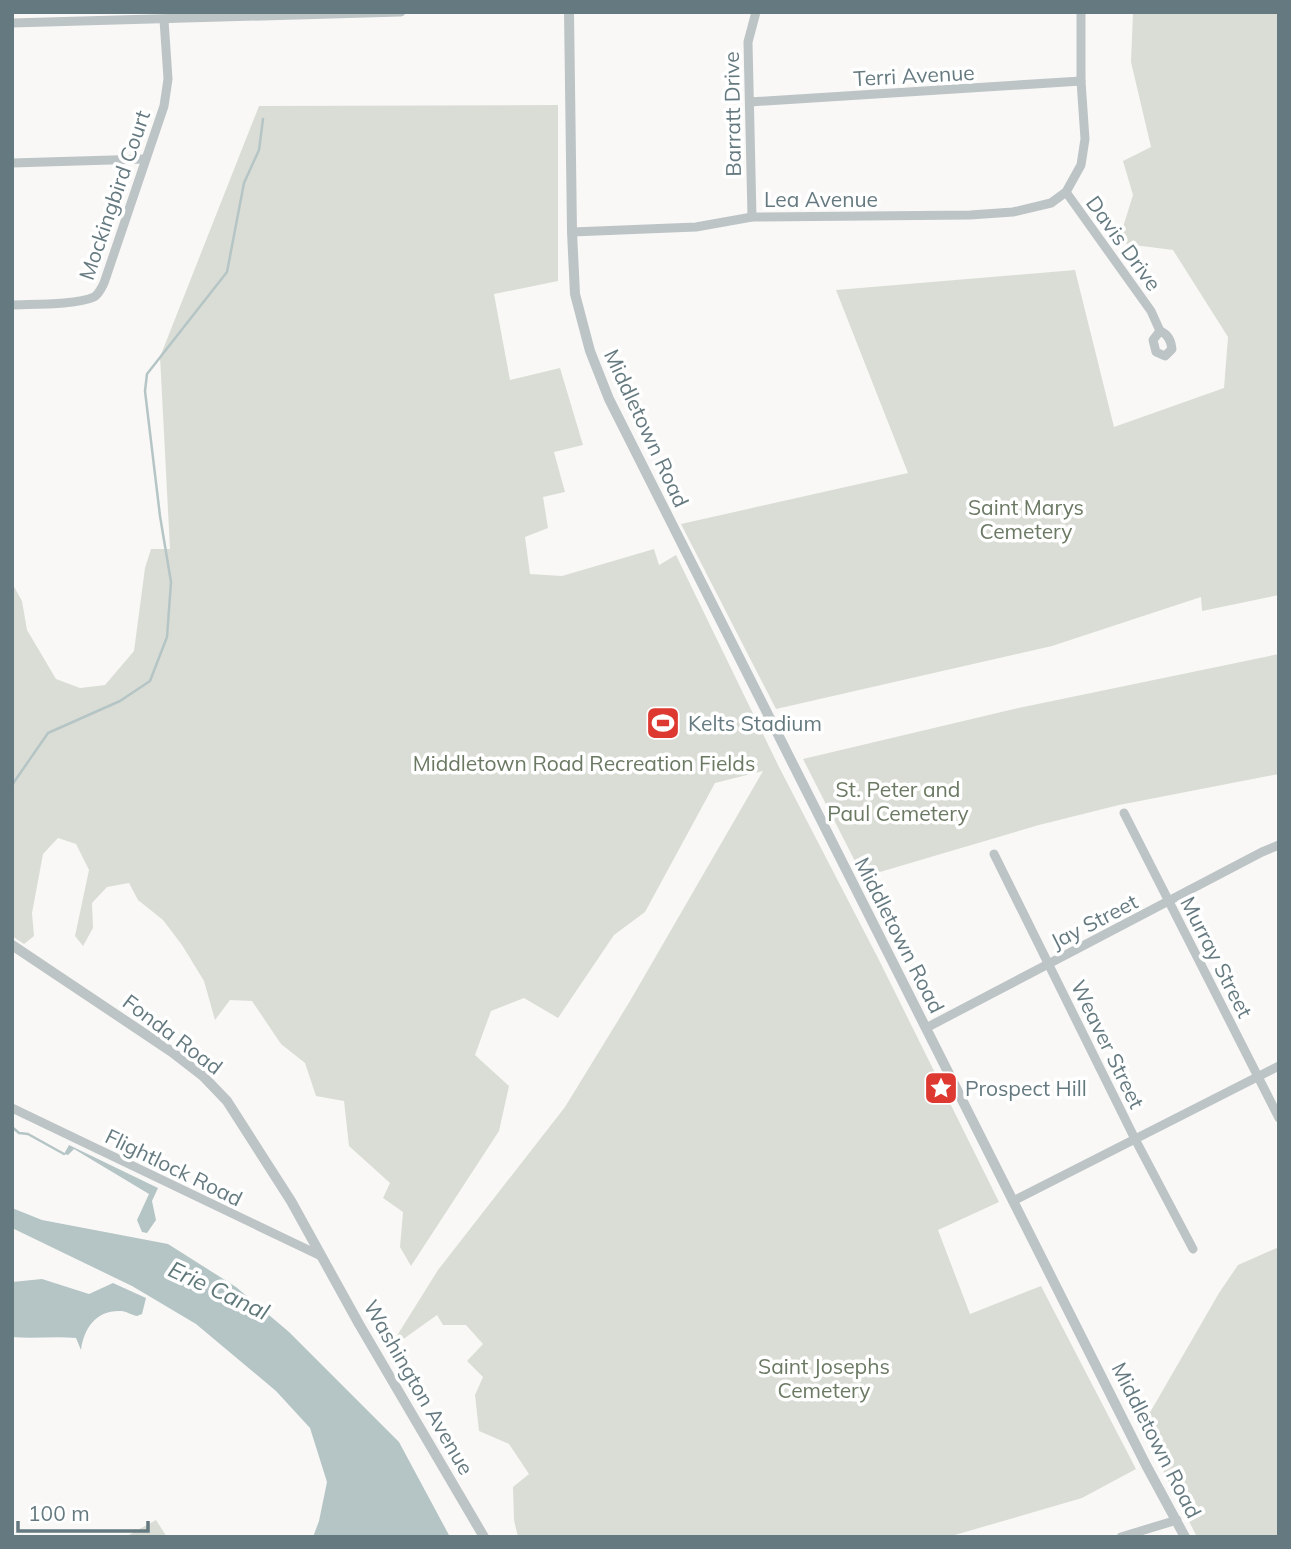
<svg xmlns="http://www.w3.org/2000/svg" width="1291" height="1549" font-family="Mulish,sans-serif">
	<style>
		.green { fill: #daddd5 }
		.water { fill: #b5c5c6 }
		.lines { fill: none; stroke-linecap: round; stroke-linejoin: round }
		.stream { stroke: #b5c5c6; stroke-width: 2.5 }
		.minor { stroke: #bdc4c6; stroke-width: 9 }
		.tertiary { stroke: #bdc4c6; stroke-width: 10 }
		.labels { text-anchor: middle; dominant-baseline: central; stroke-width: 7; stroke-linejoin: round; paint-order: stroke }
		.street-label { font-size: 21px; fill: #657a80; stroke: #fff }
		.park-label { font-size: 21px; fill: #6b7963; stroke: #fff }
		.poi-label { font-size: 21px; fill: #657a80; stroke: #fff; text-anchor: start }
		.water-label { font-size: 23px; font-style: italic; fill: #5f787a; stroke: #fff }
	</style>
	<rect width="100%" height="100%" fill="#f9f8f6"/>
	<!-- green -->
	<g class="green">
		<polygon points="1133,12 1279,12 1279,595 1202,611 1201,597 1052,646 776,709 681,524 908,473 836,290 1075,270 1114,427 1224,388 1228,337 1173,250 1118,243 1133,195 1123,161 1151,147 1131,62"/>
		<polygon points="558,105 558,281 494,294 510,380 560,368 583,445 554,452 565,492 543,497 548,528 525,537 530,574 562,576 654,549 659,565 676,555 779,767 879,960 999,1202 938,1230 970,1314 1041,1286 1136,1469 1082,1498 948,1537 518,1537 514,1520 513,1487 529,1474 509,1444 479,1431 475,1395 483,1377 467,1361 483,1344 466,1325 443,1325 437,1315 388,1350 438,1270 565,1107 630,1001 763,771 715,783 645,912 614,935 558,1018 524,998 491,1011 475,1055 509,1086 499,1131 411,1266 400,1247 403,1212 383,1198 390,1183 349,1146 344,1101 316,1096 305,1063 281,1044 252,1001 230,1000 215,1020 204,981 182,945 163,920 138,900 129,883 107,887 92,903 93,928 83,946 75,936 89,870 76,844 58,838 43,854 32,913 34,936 24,944 12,936 12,583 22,601 27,630 56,679 80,688 105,685 134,651 145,568 151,549 170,549 160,357 259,106"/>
		<polygon points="1279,654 1279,774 1119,805 1039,825 863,877 803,759 1014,709"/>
		<polygon points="1279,1247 1279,1537 1197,1537 1141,1428 1219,1293 1238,1265"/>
		<polygon points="156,1520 167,1537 125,1537"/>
	</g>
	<!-- water -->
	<g class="water">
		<polygon points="69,1145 158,1188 152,1201 156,1220 147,1233 142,1232 137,1220 149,1194 74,1149 68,1155 64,1154"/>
		<polygon points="12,1208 42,1220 168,1244 236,1287 289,1332 399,1442 450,1537 313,1537 319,1521 327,1482 310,1428 276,1391 196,1324 132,1286 12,1228"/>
		<path d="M 42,1279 L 89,1294 L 113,1283 L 146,1298 L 142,1314 L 137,1316 C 131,1315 126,1311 121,1311 C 96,1310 84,1328 81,1350 L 76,1338 C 55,1336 34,1339 12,1337 L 12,1282 Z"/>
	</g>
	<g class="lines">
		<!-- stream -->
		<g class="stream">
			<polyline points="12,785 48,733 120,701 150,681 167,637 171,582 160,516 145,391 147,374 227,272 244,183 259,150 263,119"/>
			<polyline points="12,1127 19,1133 28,1134 64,1154"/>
		</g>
		<!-- minor -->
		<g class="minor">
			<polyline points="12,23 401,12"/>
			<polyline points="750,102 1081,81"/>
			<polyline points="12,163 145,159"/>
			<polyline points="1066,192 1151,311 1160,331"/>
			<polyline points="752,217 748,42 756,12"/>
			<polyline points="572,232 696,227 752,217 970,215 1013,212 1051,203 1066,192 1081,165 1085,139 1081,81 1081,12"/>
			<path d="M 12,305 C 32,304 77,305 94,297 C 99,294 101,289 104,283 L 164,106 L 168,79 L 164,20"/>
			<path d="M 1160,331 C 1168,334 1171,340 1172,349 L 1165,356 L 1156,352 L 1153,340 Z"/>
			<polyline points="1124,813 1279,1118"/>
			<polyline points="994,854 1135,1139 1193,1249"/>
			<polyline points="926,1028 1262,852 1279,845"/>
			<polyline points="12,1108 321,1256"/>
			<polyline points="1013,1201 1279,1066"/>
			<polyline points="1121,1537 1177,1520"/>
		</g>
		<!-- tertiary -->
		<g class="tertiary">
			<polyline points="569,12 572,232 575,294 590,351 609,399 1146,1465 1185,1537"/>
			<polyline points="12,945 172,1052 203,1076 227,1101 291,1201 359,1324 484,1537"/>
		</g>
	</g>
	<!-- icons -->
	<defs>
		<g id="stadium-square" transform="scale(1.75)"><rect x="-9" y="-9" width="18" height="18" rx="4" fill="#de3931" stroke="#fff"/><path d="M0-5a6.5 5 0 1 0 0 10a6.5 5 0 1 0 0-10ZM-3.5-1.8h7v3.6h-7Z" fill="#fff"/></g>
		<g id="sight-square" transform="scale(1.75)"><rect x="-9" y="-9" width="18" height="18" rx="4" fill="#de3931" stroke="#fff"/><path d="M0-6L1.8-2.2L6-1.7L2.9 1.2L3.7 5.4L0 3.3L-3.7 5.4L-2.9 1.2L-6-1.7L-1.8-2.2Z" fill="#fff"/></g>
	</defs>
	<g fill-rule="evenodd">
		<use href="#stadium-square" x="663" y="723"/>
		<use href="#sight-square" x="941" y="1088"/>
	</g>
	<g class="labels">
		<!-- street labels -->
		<g class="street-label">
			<text transform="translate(914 75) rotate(-3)">Terri Avenue</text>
			<text transform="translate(732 114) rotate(-91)">Barratt Drive</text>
			<text transform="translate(114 195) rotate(-71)">Mockingbird Court</text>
			<text x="821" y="199">Lea Avenue</text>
			<text transform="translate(1124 243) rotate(54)">Davis Drive</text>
			<text transform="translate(647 428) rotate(65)">Middletown Road</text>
			<text transform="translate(1094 921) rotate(-27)">Jay Street</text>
			<text transform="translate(900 935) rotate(63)">Middletown Road</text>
			<text transform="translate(1217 957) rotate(63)">Murray Street</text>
			<text transform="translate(173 1034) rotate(37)">Fonda Road</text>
			<text transform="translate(1108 1044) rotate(64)">Weaver Street</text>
			<text transform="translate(174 1167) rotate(26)">Flightlock Road</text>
			<text transform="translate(419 1387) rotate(60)">Washington Avenue</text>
			<text transform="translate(1157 1440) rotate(63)">Middletown Road</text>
		</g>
		<!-- park labels -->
		<g class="park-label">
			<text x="1026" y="507">Saint Marys<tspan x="1026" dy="24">Cemetery</tspan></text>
			<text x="584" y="763">Middletown Road Recreation Fields</text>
			<text x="898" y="789">St. Peter and<tspan x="898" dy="24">Paul Cemetery</tspan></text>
			<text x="824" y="1366">Saint Josephs<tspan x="824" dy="24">Cemetery</tspan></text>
		</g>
		<!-- poi labels -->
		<g class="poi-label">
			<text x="688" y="723">Kelts Stadium</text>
			<text x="965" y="1088">Prospect Hill</text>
		</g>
		<!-- water labels -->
		<g class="water-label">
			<text transform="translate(219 1290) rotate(25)">Erie Canal</text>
		</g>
	</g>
	<!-- border -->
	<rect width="1291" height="1549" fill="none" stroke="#657a80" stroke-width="28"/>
	<!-- scale -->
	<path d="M18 1521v10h130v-10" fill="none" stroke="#657a80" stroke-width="3.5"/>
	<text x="28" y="1521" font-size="21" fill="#657a80" stroke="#ffffff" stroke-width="5" paint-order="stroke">100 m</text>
</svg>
